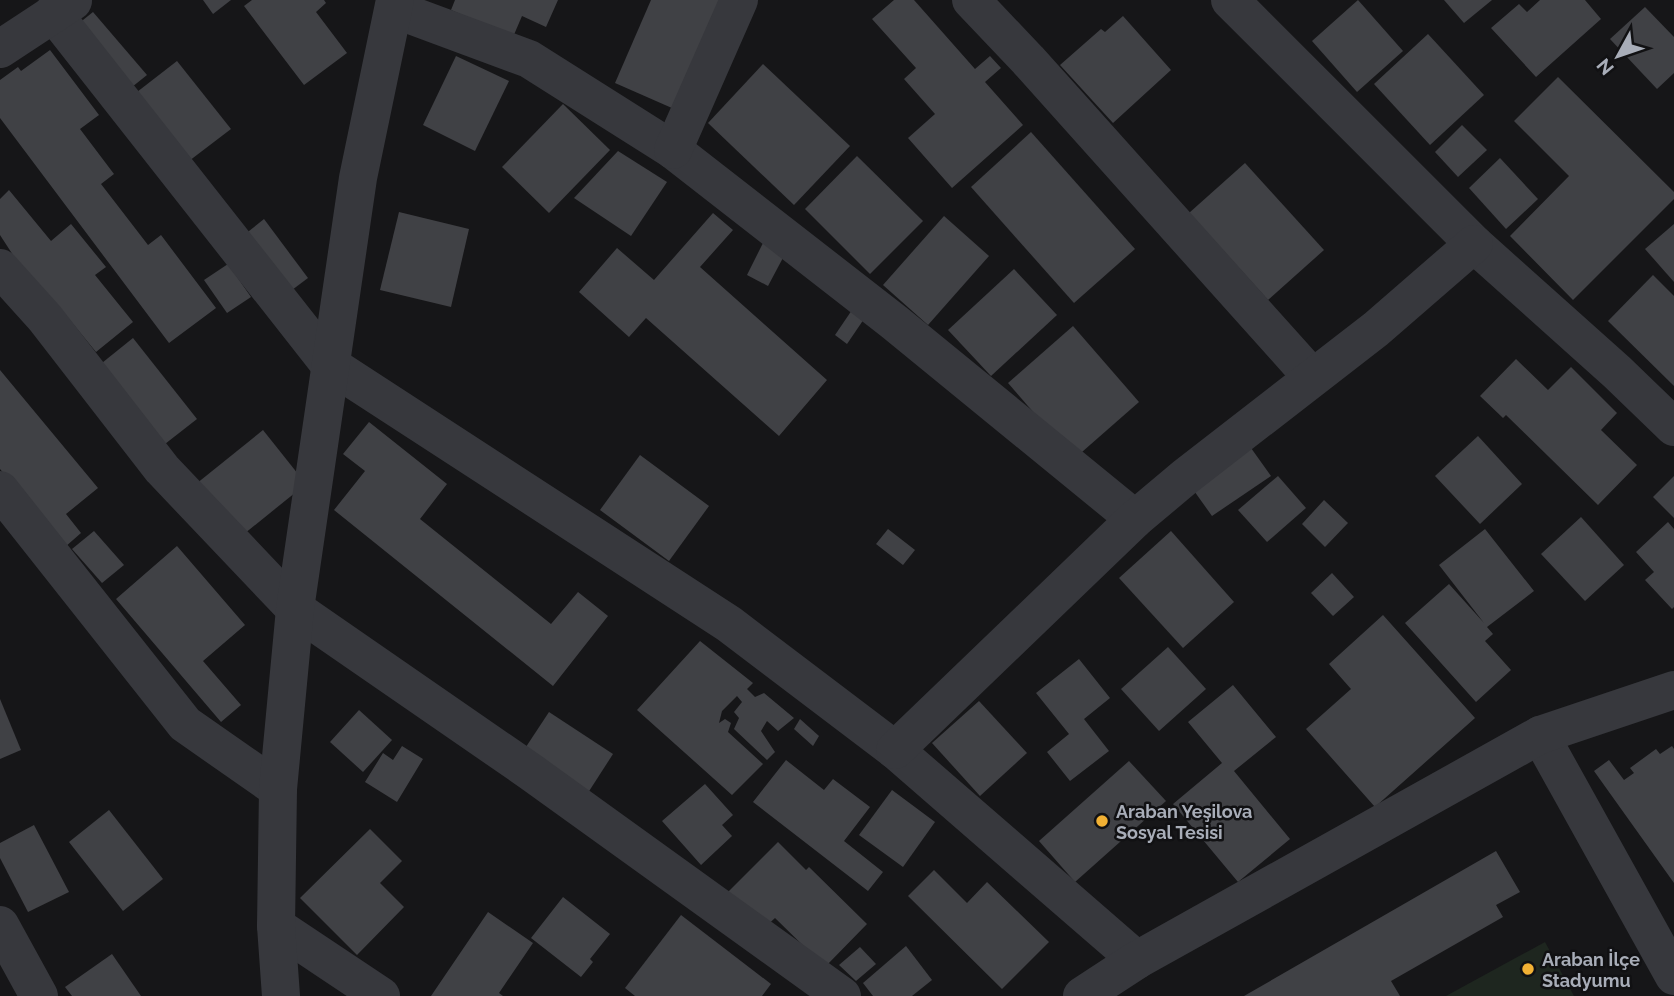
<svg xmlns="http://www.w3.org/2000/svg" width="1674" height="996" font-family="Raleway,sans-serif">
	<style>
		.green { fill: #1e261f }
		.building { fill: #404145 }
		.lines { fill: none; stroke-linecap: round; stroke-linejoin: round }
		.minor { stroke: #37383d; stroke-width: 38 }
		.poi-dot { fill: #f2b134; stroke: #111113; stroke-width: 2.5 }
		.labels { text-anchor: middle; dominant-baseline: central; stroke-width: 5; stroke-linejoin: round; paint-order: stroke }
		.poi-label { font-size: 18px; font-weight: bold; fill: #a8adb8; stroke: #111113; text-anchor: start }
	</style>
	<rect width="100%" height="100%" fill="#161618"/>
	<!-- green -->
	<polygon class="green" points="1545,942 1574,996 1446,996"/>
	<!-- building -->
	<g class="building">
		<polygon points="203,0 231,0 213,14"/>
		<polygon points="252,0 324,0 326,3 316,12 347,53 304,85 244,6"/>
		<polygon points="455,0 558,0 546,27 522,16 513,37 451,10"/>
		<polygon points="651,0 730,0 681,112 615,83"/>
		<polygon points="894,0 914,0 975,69 990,56 1001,68 985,82 1023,125 952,188 908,138 935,114 904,79 916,68 872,19"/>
		<polygon points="1358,0 1403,51 1357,92 1312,41"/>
		<polygon points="1444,0 1492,0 1464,23"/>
		<polygon points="1540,0 1585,0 1601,19 1536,77 1491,28 1519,4 1527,12"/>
		<polygon points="1645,7 1674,37 1674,73 1657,89 1610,39"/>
		<polygon points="93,12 147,75 132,87 78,24"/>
		<polygon points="1123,16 1171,70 1113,123 1060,65 1101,29 1105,32"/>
		<polygon points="1428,34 1484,95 1430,145 1374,84"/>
		<polygon points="50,50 99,115 80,129 114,174 101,184 148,245 161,235 216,308 169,343 0,118 0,80 18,67 21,71"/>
		<polygon points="456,56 509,81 475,151 423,125"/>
		<polygon points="177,61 231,129 189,161 137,92"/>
		<polygon points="763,64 850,146 794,205 708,123"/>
		<polygon points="1558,77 1674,192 1674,199 1573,300 1510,236 1569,176 1514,121"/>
		<polygon points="563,104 610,150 549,213 502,167"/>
		<polygon points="1462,125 1487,150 1458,177 1435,152"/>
		<polygon points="1031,132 1135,249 1074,303 971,187"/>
		<polygon points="618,151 667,182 631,236 574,198"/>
		<polygon points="857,156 923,221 870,274 805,209"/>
		<polygon points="1500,158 1538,199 1506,229 1469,188"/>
		<polygon points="1245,163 1324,250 1268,300 1189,213"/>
		<polygon points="9,190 51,241 71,224 106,267 95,275 133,322 96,352 69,319 59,326 0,235 0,199"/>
		<polygon points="399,212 469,229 451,307 380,290"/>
		<polygon points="713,213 733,230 700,267 827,380 779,436 646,318 629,337 579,292 617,248 654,280"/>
		<polygon points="944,216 989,256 928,325 883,285"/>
		<polygon points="264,219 308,278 288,293 244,235"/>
		<polygon points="1674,224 1674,282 1645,249"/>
		<polygon points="763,243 785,254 768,286 747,275"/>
		<polygon points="228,264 251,297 227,313 204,280"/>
		<polygon points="1014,269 1057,315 991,376 948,330"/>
		<polygon points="1653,275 1674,296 1674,386 1608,321"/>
		<polygon points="852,310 864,319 847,344 835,335"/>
		<polygon points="1073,326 1139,402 1074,459 1008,383"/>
		<polygon points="133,338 197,419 156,451 92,371"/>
		<polygon points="1516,359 1548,390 1571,367 1617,413 1601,430 1637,465 1598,505 1506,415 1503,418 1480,396"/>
		<polygon points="0,370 98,488 66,514 81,533 65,547 0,469"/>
		<polygon points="369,422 447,484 420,519 551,624 578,592 608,616 553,686 334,510 365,471 343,454"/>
		<polygon points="263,430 306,484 234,542 191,488"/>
		<polygon points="1478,436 1522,484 1480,524 1435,476"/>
		<polygon points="1251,448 1271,476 1212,516 1192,488"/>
		<polygon points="640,455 709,506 669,561 600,510"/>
		<polygon points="1278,476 1306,508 1267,542 1238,510"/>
		<polygon points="1674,476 1674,518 1653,497"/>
		<polygon points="1324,500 1348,523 1325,547 1302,524"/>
		<polygon points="1581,517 1624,565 1585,601 1541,554"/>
		<polygon points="1668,522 1674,529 1674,607 1672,609 1645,580 1654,572 1636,552"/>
		<polygon points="888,529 915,550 903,565 876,544"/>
		<polygon points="1485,529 1534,591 1487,627 1493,634 1485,641 1511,670 1476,702 1405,623 1449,584 1484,623 1439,565"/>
		<polygon points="94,531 124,565 102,583 72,549"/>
		<polygon points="1171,531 1234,602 1183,648 1119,578"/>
		<polygon points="177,546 245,625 203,661 241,705 221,722 116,599"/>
		<polygon points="1332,573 1354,597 1333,616 1311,593"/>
		<polygon points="1383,615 1475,718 1375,807 1306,729 1351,689 1329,664"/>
		<polygon points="700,641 753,683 747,689 755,697 764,693 794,718 778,731 767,721 761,731 775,752 767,760 734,729 739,718 734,712 742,702 737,696 722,711 719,723 725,719 731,723 728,732 763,764 732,795 637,710"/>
		<polygon points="1168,647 1206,689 1159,731 1121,689"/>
		<polygon points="1079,659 1110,698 1084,719 1109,751 1070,781 1047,752 1069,734 1036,693"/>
		<polygon points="1233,685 1276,737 1234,771 1290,839 1238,882 1173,804 1222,763 1188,722"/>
		<polygon points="0,699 21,750 0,759"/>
		<polygon points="979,701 1027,753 980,796 932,743"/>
		<polygon points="359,710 392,740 363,772 330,742"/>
		<polygon points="549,712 613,754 584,799 520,756"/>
		<polygon points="800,719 819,736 813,746 794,729"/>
		<polygon points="402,746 423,759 397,802 365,782 383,753 393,760"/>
		<polygon points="1672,746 1674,749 1674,883 1594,771 1609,760 1624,780 1634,773 1630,768 1656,749 1660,754"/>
		<polygon points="786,760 824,790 833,779 870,807 844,841 883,872 868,891 753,802"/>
		<polygon points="1129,761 1166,801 1075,882 1039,841"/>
		<polygon points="705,784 733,815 722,825 732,836 701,865 662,821"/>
		<polygon points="892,790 935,822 903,867 859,835"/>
		<polygon points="109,810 163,879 123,911 69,842"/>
		<polygon points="34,825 69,892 28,912 0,858 0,843"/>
		<polygon points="370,829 402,861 380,883 404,907 357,955 300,898"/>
		<polygon points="778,842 806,870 809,867 867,924 825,967 775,918 762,930 726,894"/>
		<polygon points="1496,851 1520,892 1496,905 1503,917 1391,981 1400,996 1244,996"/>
		<polygon points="934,870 967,903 987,882 1049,942 1002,989 908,896"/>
		<polygon points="563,897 610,934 590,959 593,962 581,977 531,938"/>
		<polygon points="488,912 533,943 499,993 503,996 431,996"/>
		<polygon points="681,915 771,984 762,996 635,996 625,988"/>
		<polygon points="906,946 932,980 912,996 873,996 863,983"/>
		<polygon points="860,947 876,964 856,981 839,965"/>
		<polygon points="112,954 141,996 72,996 65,987"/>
	</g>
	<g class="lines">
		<!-- minor -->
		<g class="minor">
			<polyline points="971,0 1028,60 1312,377"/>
			<polyline points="1230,0 1474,244 1617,372 1674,427"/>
			<polyline points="394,9 529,59 673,150 894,322 1135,519"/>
			<polyline points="53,13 329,364 729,624 895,750 1137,960"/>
			<polyline points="0,49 73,1"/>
			<polyline points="673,150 739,0"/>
			<polyline points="0,268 45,318 162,469 295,609 531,772 842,996"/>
			<polyline points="0,490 185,724 278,789"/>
			<polyline points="1540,735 1674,976"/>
			<polyline points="895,750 1135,519 1185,477 1376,329 1474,244"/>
			<polyline points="0,925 39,996"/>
			<polyline points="276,926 381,996"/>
			<polyline points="281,996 276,926 278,789 295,609 358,178 395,0"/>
			<polyline points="1082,996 1137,960 1540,735 1674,690"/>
		</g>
	</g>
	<!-- markers -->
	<g class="poi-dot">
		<circle cx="1102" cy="821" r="7"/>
		<circle cx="1528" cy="969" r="7"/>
	</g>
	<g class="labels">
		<!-- poi labels -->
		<g class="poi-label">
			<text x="1116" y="811">Araban Yeşilova<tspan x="1116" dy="21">Sosyal Tesisi</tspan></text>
			<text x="1542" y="959">Araban İlçe<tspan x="1542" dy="21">Stadyumu</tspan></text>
		</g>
	</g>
	<!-- north arrow -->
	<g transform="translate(1618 56) rotate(230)" stroke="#111113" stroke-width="5" paint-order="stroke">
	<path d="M0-5L12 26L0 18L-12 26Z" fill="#a8adb8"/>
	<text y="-10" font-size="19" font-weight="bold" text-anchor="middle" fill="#a8adb8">N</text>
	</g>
</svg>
